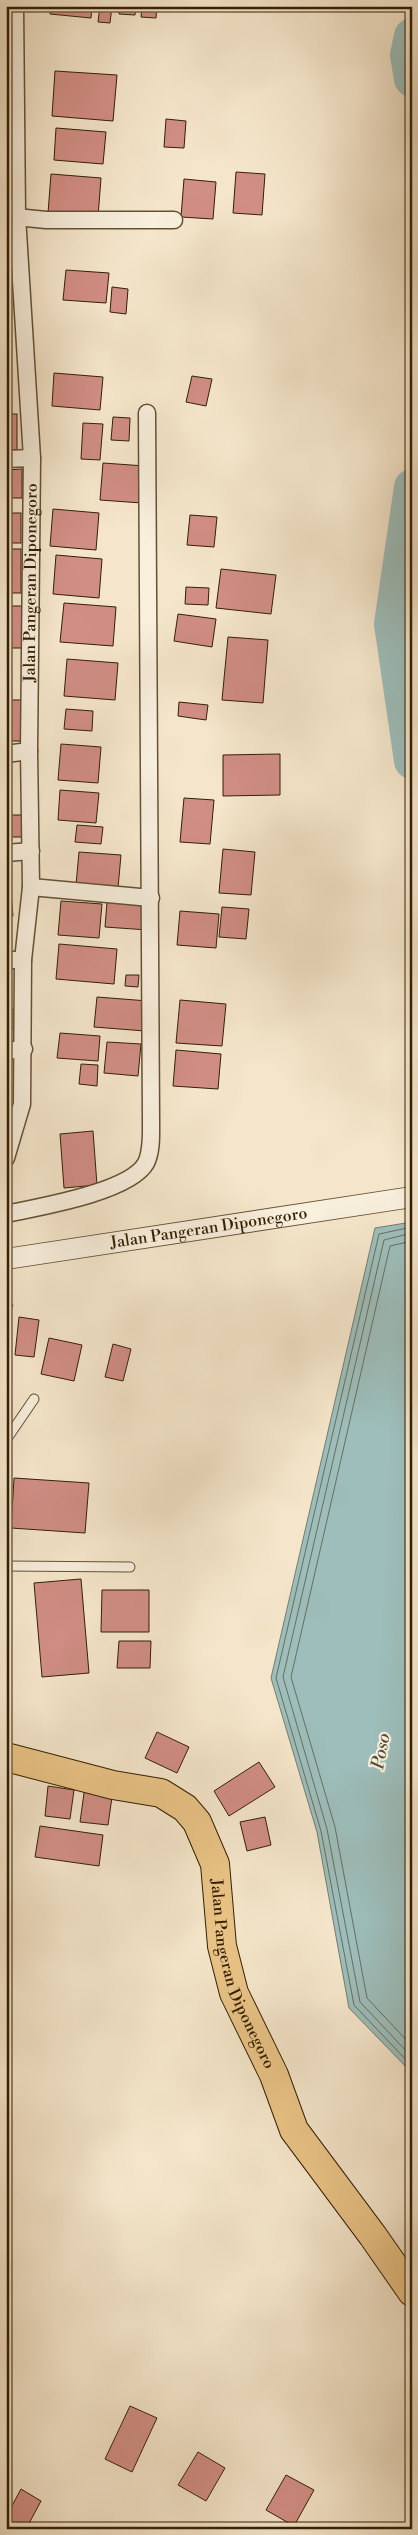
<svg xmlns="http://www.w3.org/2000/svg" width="418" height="2535" font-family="'Libre Bodoni',serif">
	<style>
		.water { fill: #9dbebb; stroke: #737e71 }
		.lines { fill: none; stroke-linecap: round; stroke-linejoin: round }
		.shore { stroke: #686e5f; stroke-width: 1 }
		.river { stroke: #9dbebb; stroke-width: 36 }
		.building { fill: #d18e85; stroke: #331f03 }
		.service-casing { stroke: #645135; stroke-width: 11 }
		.minor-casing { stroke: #645135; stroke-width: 19 }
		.tertiary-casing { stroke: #645135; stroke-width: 22 }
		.trunk-casing { stroke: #331f03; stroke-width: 30 }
		.service { stroke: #f8efdd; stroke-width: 9 }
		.minor { stroke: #f8efdd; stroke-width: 16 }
		.tertiary { stroke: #f8efdd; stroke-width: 20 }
		.trunk { stroke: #eac386; stroke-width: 28 }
		.labels { text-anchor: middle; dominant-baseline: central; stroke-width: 4.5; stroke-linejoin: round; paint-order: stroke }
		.street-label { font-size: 16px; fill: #331f03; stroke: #f8efdd }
		.water-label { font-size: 18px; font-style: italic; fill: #534f3a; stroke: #f8efdd }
	</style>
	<rect width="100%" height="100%" fill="#f5e6cb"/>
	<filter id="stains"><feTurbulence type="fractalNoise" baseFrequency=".004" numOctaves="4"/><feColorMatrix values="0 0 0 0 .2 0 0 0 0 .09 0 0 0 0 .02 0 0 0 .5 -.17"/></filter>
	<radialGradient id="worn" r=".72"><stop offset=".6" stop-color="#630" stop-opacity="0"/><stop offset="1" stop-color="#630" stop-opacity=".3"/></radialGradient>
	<!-- water -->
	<polygon class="water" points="412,1222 412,2073 349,2008 317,1832 271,1678 375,1228"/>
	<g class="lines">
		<!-- shore -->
		<g class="shore">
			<polyline points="412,1227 379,1234 276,1678 321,1831 354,2005 412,2066"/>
			<polyline points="412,1233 384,1240 283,1677 327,1829 360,2002 412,2057"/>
			<polyline points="412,1241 390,1246 291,1677 335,1827 367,1998 412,2046"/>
		</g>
		<!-- river -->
		<g class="river">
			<polyline points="412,36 408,55 412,79"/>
			<polyline points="412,487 392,624 412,761"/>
		</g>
	</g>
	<!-- building -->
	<g class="building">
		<polygon points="50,6 92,6 91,18 50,14"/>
		<polygon points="100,6 112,6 110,23 98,22"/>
		<polygon points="119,6 136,6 135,15 119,14"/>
		<polygon points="142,6 157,6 156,18 141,17"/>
		<polygon points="55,71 117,75 113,121 52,116"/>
		<polygon points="6,79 13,80 11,108 6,108"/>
		<polygon points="166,119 186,121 184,148 164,147"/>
		<polygon points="56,128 106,132 103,164 54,160"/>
		<polygon points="6,132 9,132 10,169 6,169"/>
		<polygon points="236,172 265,174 262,215 233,213"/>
		<polygon points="51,174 101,178 98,217 48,213"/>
		<polygon points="184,179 216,182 213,219 181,217"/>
		<polygon points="6,229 12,229 9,268 6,268"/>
		<polygon points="66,270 109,273 106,303 63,300"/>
		<polygon points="6,274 11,274 9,310 6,310"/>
		<polygon points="112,287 128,289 126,314 110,312"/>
		<polygon points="54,373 103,377 100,410 52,406"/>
		<polygon points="192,376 212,379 206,406 186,402"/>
		<rect x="6" y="414" width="11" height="36"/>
		<polygon points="113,417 130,418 129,441 111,440"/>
		<polygon points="83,423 103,424 100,460 81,459"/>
		<polygon points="103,463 145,466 142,503 100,500"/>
		<polygon points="22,469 22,498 6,498 6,470"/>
		<polygon points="53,509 99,513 96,550 50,546"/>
		<rect x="6" y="513" width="15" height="30"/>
		<polygon points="190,515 217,517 214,547 187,545"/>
		<rect x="6" y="549" width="15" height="44"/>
		<polygon points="56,555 102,559 99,598 53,594"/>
		<polygon points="221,569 276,575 271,614 216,608"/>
		<polygon points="186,587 209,588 208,605 185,604"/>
		<polygon points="64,603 116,607 113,646 60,642"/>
		<rect x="6" y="606" width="17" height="42"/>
		<polygon points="178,614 216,619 212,647 174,641"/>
		<polygon points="228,637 268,640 263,703 222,700"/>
		<polygon points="67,659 118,663 115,700 64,696"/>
		<rect x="6" y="700" width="20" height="41"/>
		<polygon points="179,702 208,705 206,720 178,716"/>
		<polygon points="66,709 93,711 92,731 64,729"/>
		<polygon points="61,744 101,747 98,783 58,780"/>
		<polygon points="280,754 280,795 223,796 223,755"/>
		<rect x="6" y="770" width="2" height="35"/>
		<polygon points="60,790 99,793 96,823 58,820"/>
		<polygon points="184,798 214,800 210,844 180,842"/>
		<rect x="6" y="815" width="18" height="22"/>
		<polygon points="77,825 103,827 101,844 75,842"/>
		<polygon points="223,849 255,852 251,895 219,893"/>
		<polygon points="79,852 121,855 118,888 76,885"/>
		<polygon points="9,872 13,916 6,917 6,873"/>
		<polygon points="61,901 102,904 99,938 58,935"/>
		<polygon points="107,902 150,906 148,930 105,927"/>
		<polygon points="222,907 249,909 246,939 219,937"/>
		<polygon points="180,911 219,914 216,948 177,945"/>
		<polygon points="59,944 117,949 114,984 56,979"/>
		<polygon points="126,975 139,975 138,987 125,986"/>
		<polygon points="97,997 148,1001 145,1031 94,1027"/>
		<polygon points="180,1000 226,1004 222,1046 176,1043"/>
		<polygon points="6,1009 22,1010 20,1029 6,1028"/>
		<polygon points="60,1033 100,1036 98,1061 57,1058"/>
		<polygon points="107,1042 141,1044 138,1076 104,1073"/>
		<polygon points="176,1050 221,1054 218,1089 173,1086"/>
		<polygon points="81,1064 98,1065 97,1086 79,1084"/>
		<polygon points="93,1131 97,1185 64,1188 60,1134"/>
		<polygon points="6,1302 13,1305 6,1320"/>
		<polygon points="19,1317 39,1320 34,1357 15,1355"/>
		<polygon points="49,1338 82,1345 74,1381 41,1374"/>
		<polygon points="113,1344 131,1349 123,1381 105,1377"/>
		<polygon points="14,1478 89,1483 85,1533 11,1528"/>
		<polygon points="81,1579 89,1673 42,1677 34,1583"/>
		<polygon points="102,1590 149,1590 149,1632 101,1632"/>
		<polygon points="119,1641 151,1641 150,1668 117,1668"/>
		<polygon points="157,1732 189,1747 177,1773 145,1758"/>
		<polygon points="259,1762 275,1787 229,1816 214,1791"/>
		<polygon points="48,1786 74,1790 70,1819 45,1816"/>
		<polygon points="85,1786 113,1790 108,1825 80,1822"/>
		<polygon points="265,1817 271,1845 247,1851 240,1822"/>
		<polygon points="40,1826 103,1835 99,1866 35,1857"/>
		<polygon points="130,2406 157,2418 132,2472 105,2459"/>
		<polygon points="198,2452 225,2468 206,2501 178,2485"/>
		<polygon points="286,2475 314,2490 294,2526 266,2510"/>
		<polygon points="21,2489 41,2501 26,2529 9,2529 6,2527 6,2517"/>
	</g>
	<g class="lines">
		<!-- service casing -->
		<g class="service-casing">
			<g id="service">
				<polyline points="6,1440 34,1399"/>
				<polyline points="6,1566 130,1567"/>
			</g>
		</g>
		<!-- minor casing -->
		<g class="minor-casing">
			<g id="minor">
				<polyline points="6,216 46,220 174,220"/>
				<polyline points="6,459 32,458"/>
				<polyline points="6,754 29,751"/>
				<polyline points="6,853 31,851"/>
				<polyline points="31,887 151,898"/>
				<polyline points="6,960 23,960"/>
				<polyline points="6,1051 24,1049"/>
				<path id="s1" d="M 6,1158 L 22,1104 L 23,960 L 31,887 L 29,751 L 32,458 L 17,216 L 15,6"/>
				<path d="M 6,1214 C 39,1207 130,1192 146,1163 C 152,1151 151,1134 151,1121 L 147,413"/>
			</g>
		</g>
		<!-- tertiary casing -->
		<g class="tertiary-casing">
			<g id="tertiary">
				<path id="s2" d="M 6,1259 L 412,1197"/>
			</g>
		</g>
		<!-- trunk casing -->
		<g class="trunk-casing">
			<g id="trunk">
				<path id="s3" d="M 6,1757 L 113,1785 L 161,1793 L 185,1808 L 197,1822 L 215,1864 L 222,1946 L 234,1993 L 274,2075 L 294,2130 L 373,2236 L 412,2292"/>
			</g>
		</g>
		<!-- service -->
		<use href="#service" class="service"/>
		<!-- minor -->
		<use href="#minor" class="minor"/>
		<!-- tertiary -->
		<use href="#tertiary" class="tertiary"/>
		<!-- trunk -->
		<use href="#trunk" class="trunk"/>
	</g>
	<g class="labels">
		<!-- street labels -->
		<g class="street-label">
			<text stroke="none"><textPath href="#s1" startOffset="578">Jalan Pangeran Diponegoro</textPath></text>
			<text stroke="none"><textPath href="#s2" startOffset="205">Jalan Pangeran Diponegoro</textPath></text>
			<text stroke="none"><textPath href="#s3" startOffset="366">Jalan Pangeran Diponegoro</textPath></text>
		</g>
		<!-- water labels -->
		<g class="water-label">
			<text transform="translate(381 1751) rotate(-79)">Poso</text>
		</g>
	</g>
	<!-- margin -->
	<rect width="418" height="2535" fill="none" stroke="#f5e6cb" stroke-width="25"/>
	<rect x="8" y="8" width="403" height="2520" fill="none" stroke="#331f03" stroke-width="2.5"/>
	<rect x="12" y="12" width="393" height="2510" fill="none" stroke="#331f03"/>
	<rect width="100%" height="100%" filter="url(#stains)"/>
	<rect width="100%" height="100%" fill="url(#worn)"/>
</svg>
